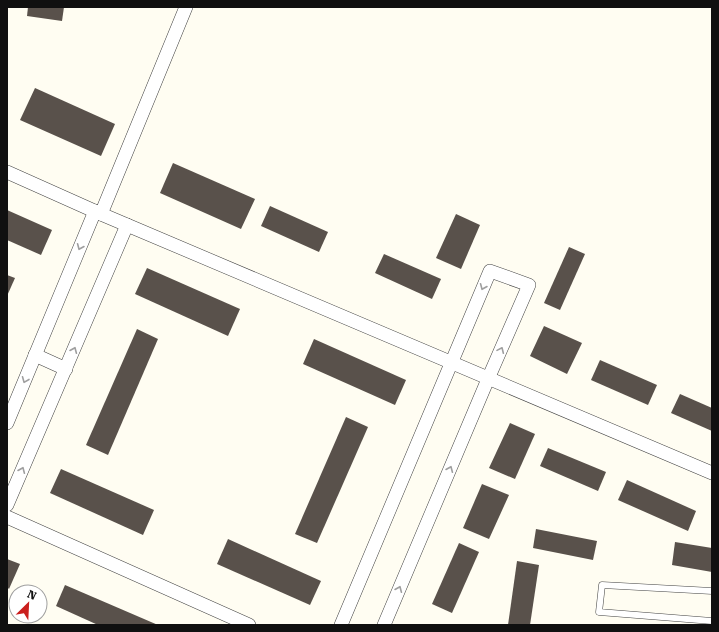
<svg xmlns="http://www.w3.org/2000/svg" width="719" height="632" font-family="'Roboto Serif',serif">
	<style>
		.building { fill: #59514b }
		.lines { fill: none; stroke-linecap: round; stroke-linejoin: round }
		.lane-casing { stroke: #434343; stroke-width: 7 }
		.street-casing { stroke: #434343; stroke-width: 14 }
		.lane { stroke: #fff; stroke-width: 6 }
		.street { stroke: #fff; stroke-width: 13 }
		.oneway { stroke: #9f9f9f }
	</style>
	<rect width="100%" height="100%" fill="#fffdf2"/>
	<!-- building -->
	<g class="building">
		<polygon points="28,7 64,7 62,21 27,16"/>
		<polygon points="35,88 115,124 101,156 20,120"/>
		<polygon points="173,163 255,199 241,229 160,193"/>
		<polygon points="270,206 328,232 319,252 261,226"/>
		<polygon points="7,210 52,230 41,255 7,240"/>
		<polygon points="456,214 480,225 461,269 436,258"/>
		<polygon points="569,247 585,254 560,310 544,303"/>
		<polygon points="384,254 441,279 432,299 375,273"/>
		<polygon points="147,268 240,309 228,336 135,294"/>
		<polygon points="7,275 15,278 7,296"/>
		<polygon points="544,326 582,343 567,374 530,356"/>
		<polygon points="137,329 158,339 108,455 86,445"/>
		<polygon points="314,339 406,380 395,405 303,364"/>
		<polygon points="600,360 657,385 648,405 591,380"/>
		<polygon points="680,394 712,408 712,431 671,413"/>
		<polygon points="346,417 368,427 317,543 295,534"/>
		<polygon points="510,423 535,434 515,479 489,468"/>
		<polygon points="548,448 606,472 598,491 540,466"/>
		<polygon points="61,469 154,510 143,535 50,493"/>
		<polygon points="627,480 696,511 688,531 618,500"/>
		<polygon points="482,484 509,495 489,539 463,528"/>
		<polygon points="536,529 597,541 593,560 533,548"/>
		<polygon points="228,539 321,581 310,605 217,564"/>
		<polygon points="675,542 712,548 712,572 672,565"/>
		<polygon points="459,543 479,552 452,613 432,604"/>
		<polygon points="7,559 20,564 9,589 7,587"/>
		<polygon points="517,561 539,565 530,625 508,625"/>
		<polygon points="65,585 158,625 98,625 56,606"/>
	</g>
	<g class="lines">
		<!-- lane casing -->
		<g class="lane-casing">
			<polyline id="lane" points="712,591 602,585 599,612 712,621"/>
		</g>
		<!-- street casing -->
		<g class="street-casing">
			<g id="street">
				<polyline points="7,172 101,214 712,473"/>
				<polyline points="101,214 186,7"/>
				<polyline points="35,355 66,369"/>
				<polyline points="7,423 95,211"/>
				<polyline points="7,505 127,225"/>
				<polyline points="7,517 249,625"/>
				<polyline points="341,625 490,271 529,285 488,379 384,625"/>
			</g>
		</g>
		<!-- lane -->
		<use href="#lane" class="lane"/>
		<!-- street -->
		<use href="#street" class="street"/>
	</g>
	<!-- one-way arrows -->
	<defs><path id="oneway-chevron" d="M-2-3.5L2.5 0L-2 3.5" fill="none" stroke-width="1.6" stroke-linecap="round" stroke-linejoin="round"/></defs>
	<g class="oneway">
		<use href="#oneway-chevron" transform="translate(80 247) rotate(113)"/>
		<use href="#oneway-chevron" transform="translate(483 287) rotate(113)"/>
		<use href="#oneway-chevron" transform="translate(74 350) rotate(-67)"/>
		<use href="#oneway-chevron" transform="translate(501 350) rotate(-66)"/>
		<use href="#oneway-chevron" transform="translate(25 380) rotate(112)"/>
		<use href="#oneway-chevron" transform="translate(450 469) rotate(-67)"/>
		<use href="#oneway-chevron" transform="translate(22 470) rotate(-67)"/>
		<use href="#oneway-chevron" transform="translate(399 589) rotate(-67)"/>
	</g>
	<!-- border -->
	<rect width="719" height="632" fill="none" stroke="#101010" stroke-width="16"/>
	<!-- north arrow -->
	<g transform="translate(28 604) rotate(24)"><circle r="19" fill="#ffffff" stroke="#9f9f9f"/>
	<path d="M0-3L7 15L0 10L-7 15Z" fill="#ca1f1d"/>
	<text y="-6" font-size="11" font-weight="bold" text-anchor="middle" fill="#101010">N</text>
	</g>
</svg>
